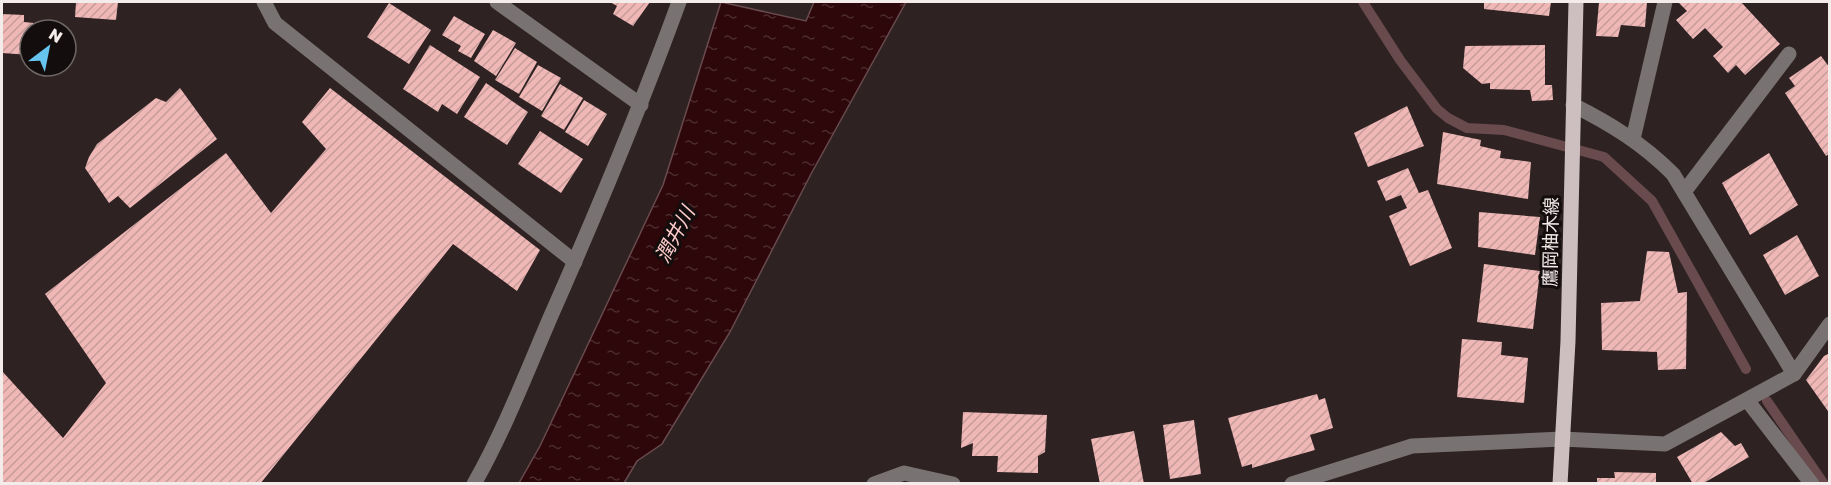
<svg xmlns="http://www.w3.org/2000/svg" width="1831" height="485" font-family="'Golos Text','Noto Sans JP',sans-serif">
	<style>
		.water { fill: url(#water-ripples); stroke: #694b4e; stroke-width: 1.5 }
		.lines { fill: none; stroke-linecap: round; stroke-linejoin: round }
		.stream { stroke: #694b4e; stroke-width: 10 }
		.building { fill: url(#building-hatch) }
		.minor { stroke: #797272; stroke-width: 15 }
		.major { stroke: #cdbfbf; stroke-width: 15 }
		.labels { text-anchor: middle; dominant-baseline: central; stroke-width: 6; stroke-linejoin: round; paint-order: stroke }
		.street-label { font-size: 18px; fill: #f4ebeb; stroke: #130d0d }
		.water-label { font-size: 20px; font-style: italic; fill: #fecccb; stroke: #130d0d }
	</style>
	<defs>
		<pattern id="water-ripples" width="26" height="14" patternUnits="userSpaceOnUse" patternTransform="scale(1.5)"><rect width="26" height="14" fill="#2d070a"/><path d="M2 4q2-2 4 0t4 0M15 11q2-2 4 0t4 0" fill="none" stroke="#4c2b2e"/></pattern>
		<pattern id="building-hatch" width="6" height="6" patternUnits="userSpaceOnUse" patternTransform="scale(1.5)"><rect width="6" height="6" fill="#efb8b7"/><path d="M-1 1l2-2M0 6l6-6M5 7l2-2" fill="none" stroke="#c69c9b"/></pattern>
	</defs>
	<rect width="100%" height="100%" fill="#2e2222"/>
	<!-- water -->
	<polygon class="water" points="721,2 806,21 814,2 906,2 811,174 730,332 662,444 637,461 624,483 519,483 540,446 663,185"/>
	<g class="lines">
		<!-- stream -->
		<g class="stream">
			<polyline points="1363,2 1400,60 1437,109 1448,118 1467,128 1504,130 1604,157 1652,201 1746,369"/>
			<polyline points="1767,401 1824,484"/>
		</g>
	</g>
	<!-- building -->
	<g class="building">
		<polygon points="76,2 118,2 116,20 75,17"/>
		<polygon points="610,2 650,2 633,26 613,14 617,6"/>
		<polygon points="1484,2 1551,2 1549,16 1484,9"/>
		<polygon points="1599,2 1647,2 1645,27 1621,25 1618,37 1596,36"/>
		<polygon points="1678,2 1741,2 1780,44 1745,75 1736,65 1728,73 1713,56 1723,47 1705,28 1693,39 1676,20 1687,11"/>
		<polygon points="389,3 431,30 409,64 367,37"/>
		<polygon points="2,14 24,15 24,22 34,23 34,30 30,30 30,55 2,53"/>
		<polygon points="454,16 485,34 471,58 458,51 461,46 442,35"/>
		<polygon points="493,30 516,43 496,76 474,61"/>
		<polygon points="430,45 480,77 457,114 442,104 438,112 403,89"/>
		<polygon points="1545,45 1545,85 1552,85 1553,100 1532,101 1530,90 1490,89 1490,83 1482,84 1463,68 1465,46"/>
		<polygon points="515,48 537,62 519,94 495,80"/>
		<polygon points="1821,56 1830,68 1830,153 1826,156 1785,93 1795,86 1789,78"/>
		<polygon points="538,65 561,78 542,111 519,97"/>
		<polygon points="486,83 528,112 507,145 464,117"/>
		<polygon points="560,84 583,98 564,130 541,116"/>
		<polygon points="180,88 217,139 130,208 118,196 109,203 85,168 89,157 97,144 156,98 166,102"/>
		<polygon points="330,88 540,250 517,291 453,244 260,484 2,484 2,371 63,438 106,383 45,294 226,153 271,213 326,149 302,122"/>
		<polygon points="584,100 607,114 588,146 565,132"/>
		<polygon points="1407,106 1424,146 1368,167 1354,133"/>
		<polygon points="540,131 583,159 561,193 518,164"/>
		<polygon points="1443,132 1481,140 1480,146 1501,151 1500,158 1531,162 1528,199 1437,184"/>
		<polygon points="1769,153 1798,205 1750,235 1722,183"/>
		<polygon points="1408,168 1419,193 1428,190 1452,248 1410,266 1389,216 1407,208 1401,195 1386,201 1377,181"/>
		<polygon points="1479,212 1540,217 1535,255 1478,247"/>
		<polygon points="1797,235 1819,276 1785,295 1763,255"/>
		<polygon points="1647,251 1669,252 1678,293 1687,292 1686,369 1658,370 1657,352 1602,350 1601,303 1640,301"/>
		<polygon points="1484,264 1540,271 1533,329 1477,322"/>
		<polygon points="1462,339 1502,342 1501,355 1528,358 1524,403 1457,397"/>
		<polygon points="1830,353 1830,414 1806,380 1824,356"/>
		<polygon points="1317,394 1319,400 1325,398 1333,428 1310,435 1315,450 1252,468 1252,464 1242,467 1228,418"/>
		<polygon points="963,412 1047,415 1045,452 1038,456 1038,473 997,472 998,456 972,456 973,443 961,448"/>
		<polygon points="1194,420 1201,474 1170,479 1163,425"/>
		<polygon points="1134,431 1144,484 1100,484 1091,439"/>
		<polygon points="1721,432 1735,446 1741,443 1749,457 1702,484 1693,484 1677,457"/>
		<polygon points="1614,472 1656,473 1656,484 1597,484 1597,478 1615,478"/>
	</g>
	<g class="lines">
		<!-- minor -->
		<g class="minor">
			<polyline points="264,2 275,23 575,262"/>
			<polyline points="497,2 641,105"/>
			<path d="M 1573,105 C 1611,124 1643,144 1673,174 L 1794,374"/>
			<polyline points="1633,139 1665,2"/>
			<polyline points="1684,192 1789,54"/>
			<polyline points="1747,400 1812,484"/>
			<path d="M 474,484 C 504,431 526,374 550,318 C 596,214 640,109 679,2"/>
			<polyline points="874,484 904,473 953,484"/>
			<polyline points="1292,484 1412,446 1562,439 1665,444 1794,374 1830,324"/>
		</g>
		<!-- major -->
		<polyline class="major" points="1560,484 1568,341 1576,2"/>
	</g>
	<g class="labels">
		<!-- street labels -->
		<g class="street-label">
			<text transform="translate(1550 242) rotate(-89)">鷹岡柚木線</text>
		</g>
		<!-- water labels -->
		<g class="water-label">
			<text transform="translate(674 234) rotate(-62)">潤井川</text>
		</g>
	</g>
	<!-- border -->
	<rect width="1831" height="485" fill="none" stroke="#f4ebeb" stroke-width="6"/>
	<!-- north arrow -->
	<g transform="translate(48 48) rotate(32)"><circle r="28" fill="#130d0d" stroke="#6d6666" stroke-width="1.5"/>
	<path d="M0-4.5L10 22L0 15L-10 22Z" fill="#66c4ef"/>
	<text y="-9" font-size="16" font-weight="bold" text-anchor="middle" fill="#f4ebeb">N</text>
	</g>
</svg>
